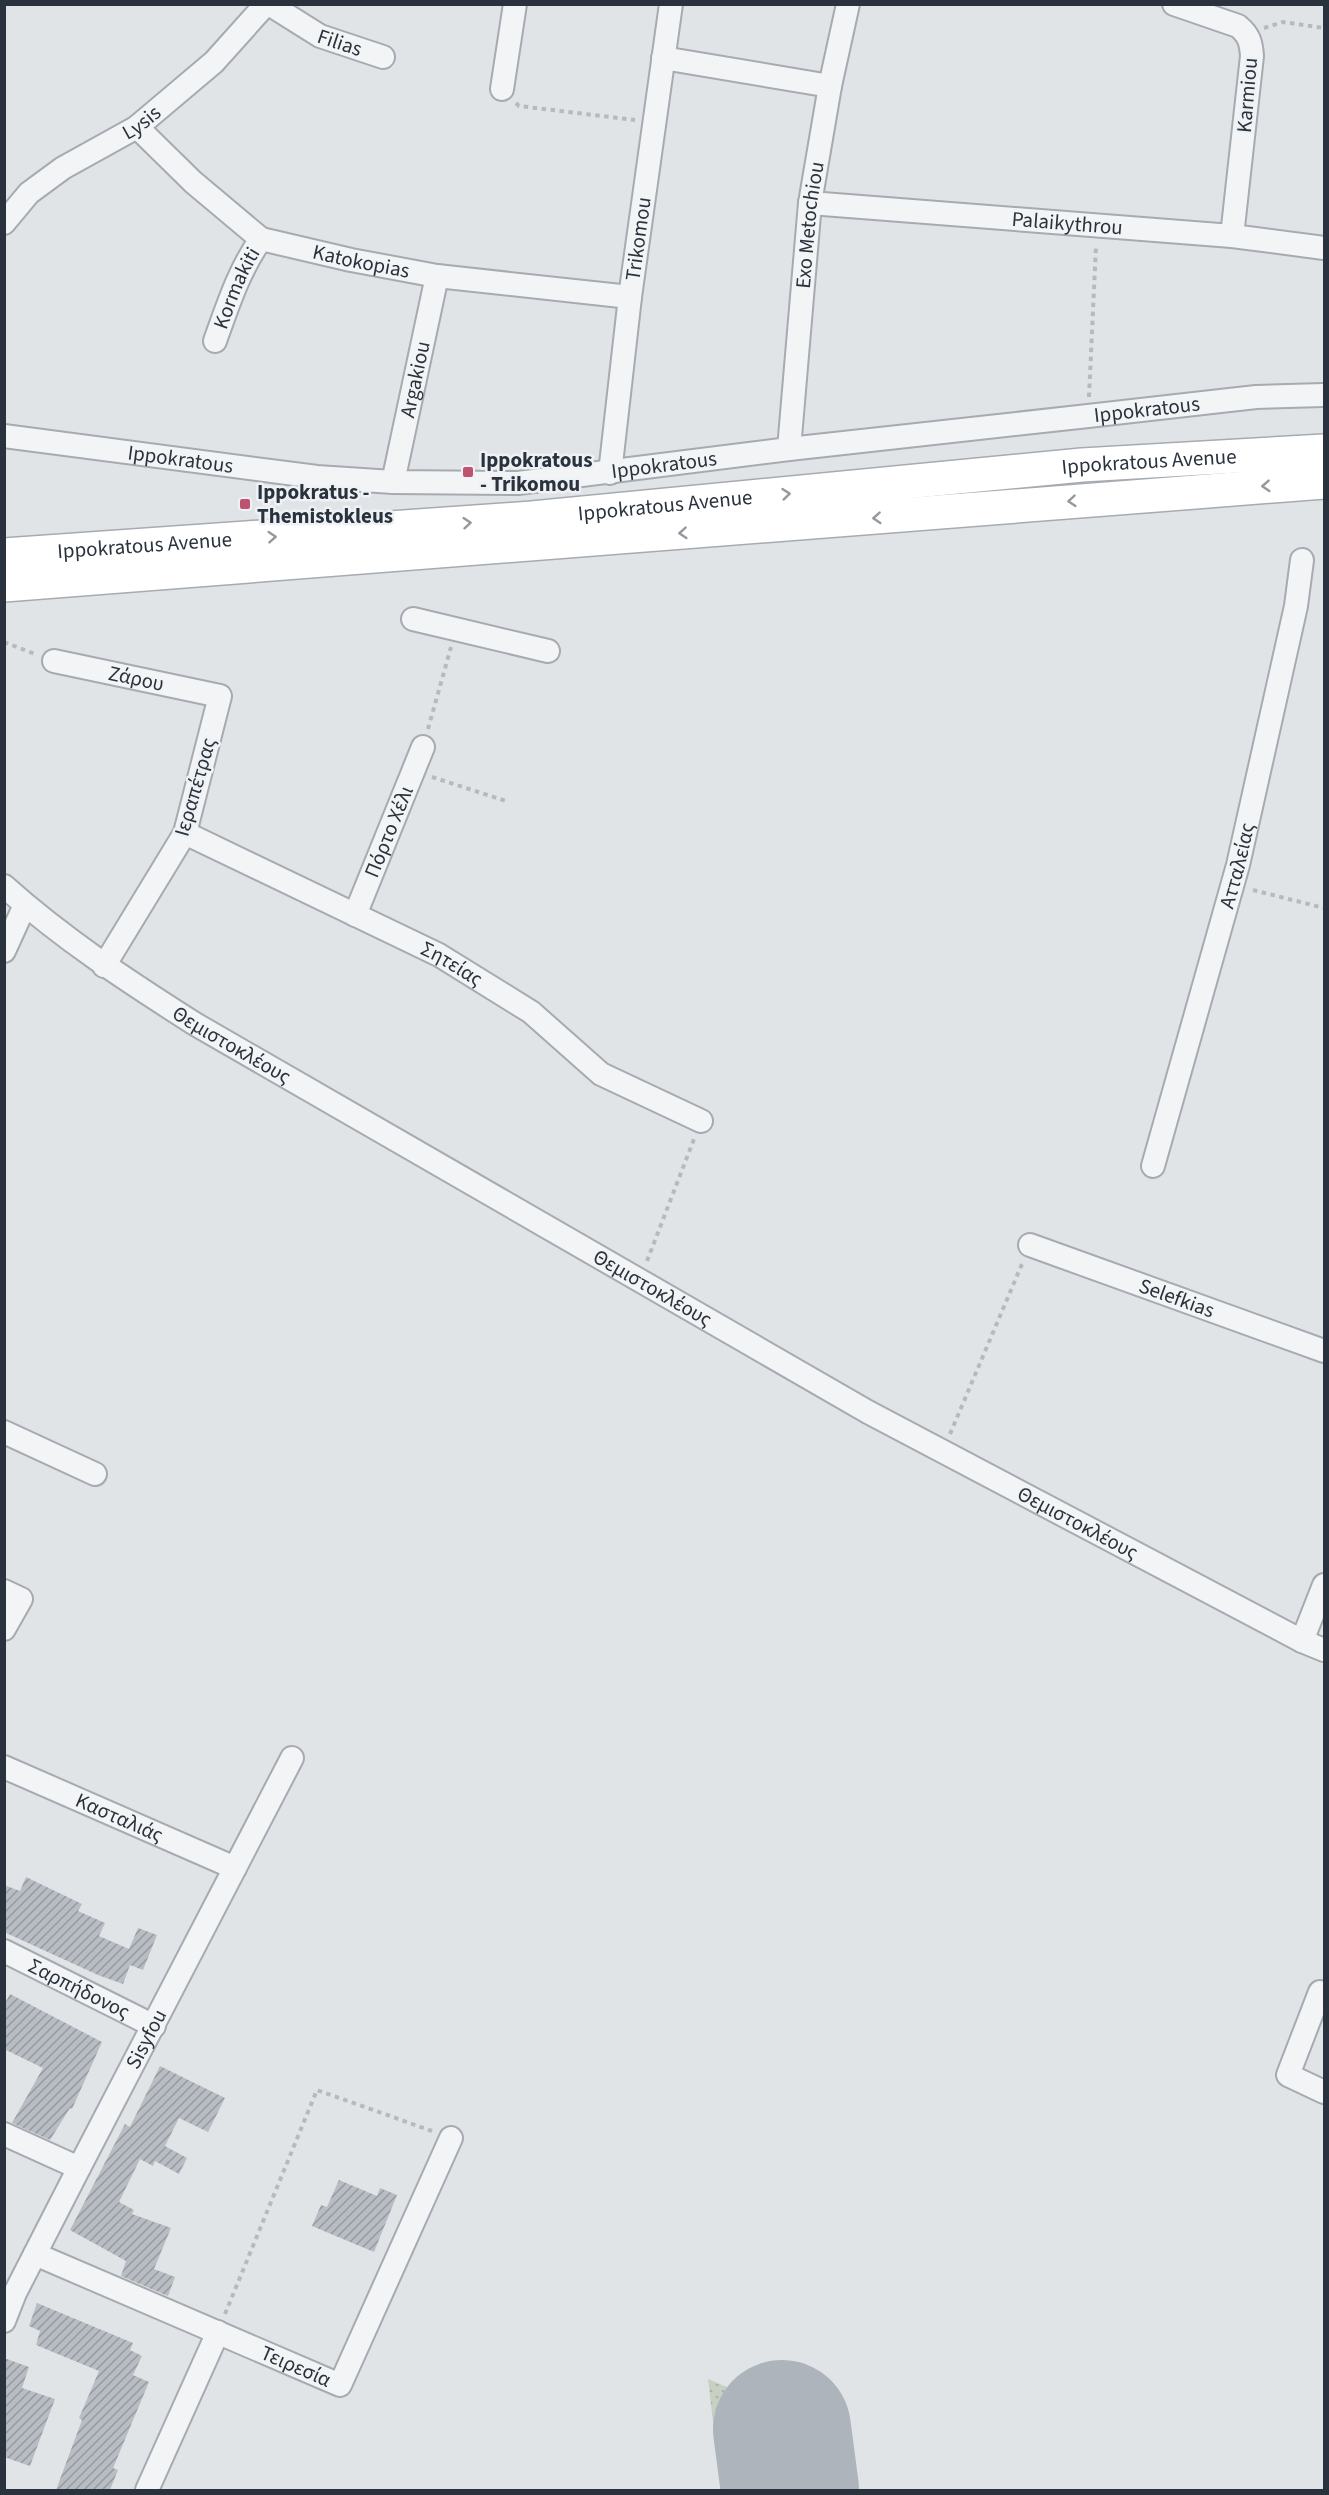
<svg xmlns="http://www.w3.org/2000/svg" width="1329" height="2495" font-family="'Source Sans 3',sans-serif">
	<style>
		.grass { fill: url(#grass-dots) }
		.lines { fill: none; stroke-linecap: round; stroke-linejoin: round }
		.runway { stroke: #aeb4bb; stroke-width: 138 }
		.building { fill: url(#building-hatch) }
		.street-casing { stroke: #a6abb1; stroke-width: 26 }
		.secondary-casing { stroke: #a6abb1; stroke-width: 36 }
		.path { stroke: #b6babe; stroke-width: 4; stroke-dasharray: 4.5 4.5; stroke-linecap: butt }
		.street { stroke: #f2f4f6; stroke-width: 22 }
		.secondary { stroke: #fff; stroke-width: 33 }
		.oneway { stroke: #94999e }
		.poi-dot { fill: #bf526f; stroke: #eff2f5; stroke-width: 2 }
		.labels { text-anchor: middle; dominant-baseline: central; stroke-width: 5; stroke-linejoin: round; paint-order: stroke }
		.street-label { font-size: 21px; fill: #2a333d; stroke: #eff2f5 }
		.poi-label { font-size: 21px; font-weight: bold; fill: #2a333d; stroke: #eff2f5; text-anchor: start }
	</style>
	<defs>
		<pattern id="grass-dots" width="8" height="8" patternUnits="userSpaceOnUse" patternTransform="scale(1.5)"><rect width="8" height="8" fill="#c7d0c2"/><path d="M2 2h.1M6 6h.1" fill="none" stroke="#abb3a8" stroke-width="1.8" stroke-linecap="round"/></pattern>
		<pattern id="building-hatch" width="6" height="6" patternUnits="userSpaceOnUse" patternTransform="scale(1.5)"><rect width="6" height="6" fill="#b8bdc3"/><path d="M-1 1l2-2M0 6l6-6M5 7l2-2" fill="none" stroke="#969aa0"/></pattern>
	</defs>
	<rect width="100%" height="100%" fill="#e0e4e7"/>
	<!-- grass -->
	<polygon class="grass" points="708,2379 746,2395 757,2490 721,2490"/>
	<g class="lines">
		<!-- runway -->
		<polyline class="runway" points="782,2429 790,2490"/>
	</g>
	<!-- building -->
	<g class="building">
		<polygon points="26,1877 82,1904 78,1911 105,1923 99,1936 129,1949 138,1928 157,1935 143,1970 130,1965 123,1984 98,1975 4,1932 4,1885 20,1891"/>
		<polygon points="10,1994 102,2042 72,2109 70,2108 50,2140 12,2123 43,2068 4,2049 4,2005"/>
		<polygon points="160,2066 225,2098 208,2132 179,2118 165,2146 187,2158 179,2174 155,2161 153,2166 140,2159 119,2202 134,2210 132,2214 171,2228 154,2269 175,2277 168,2296 121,2276 126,2261 70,2230 125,2124 130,2127"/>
		<polygon points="339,2180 377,2196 380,2188 397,2195 374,2252 312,2226 321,2205 327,2207"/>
		<polygon points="37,2303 133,2343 130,2350 142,2356 133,2375 149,2382 113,2468 118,2470 110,2490 56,2490 82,2420 79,2418 99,2371 36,2345 40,2331 29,2326"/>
		<polygon points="4,2358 29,2367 22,2388 55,2399 30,2466 4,2457"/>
	</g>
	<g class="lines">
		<!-- street casing -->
		<g class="street-casing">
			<g id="street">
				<path id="s1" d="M 269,4 L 320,36 L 383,57"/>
				<path d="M 1174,4 L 1238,26 C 1249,35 1251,42 1252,56 L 1232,236"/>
				<polyline points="663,58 830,86"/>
				<polyline points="502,89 515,4"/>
				<path id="s2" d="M 137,127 L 193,182 L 261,239 L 351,260 L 437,276 L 630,297"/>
				<path id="s3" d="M 810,203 L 1232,236 L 1324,248"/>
				<path id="s4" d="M 4,223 L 29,193 L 63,168 L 137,127 L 214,62 L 266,4"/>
				<path id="s5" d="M 215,341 C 228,305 239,270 261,239"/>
				<path id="s6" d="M 4,436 L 317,477 L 393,482 L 518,483 L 789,449 L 1088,416 L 1256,397 L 1324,395"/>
				<path id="s7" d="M 789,449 L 810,203 L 830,86 L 848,4"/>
				<path id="s8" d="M 610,473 L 630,297 L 671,4"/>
				<path id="s9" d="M 393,482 L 437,276"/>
				<polyline points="413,619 548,651"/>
				<path id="s10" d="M 54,661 L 220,696 L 185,833 L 104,966"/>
				<path id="s11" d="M 185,833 L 439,955 L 531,1012 L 601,1074 L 701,1121"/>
				<path id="s12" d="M 4,886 C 63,939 129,982 195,1024 L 868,1412 L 1302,1641 L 1324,1650"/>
				<path id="s13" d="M 355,915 L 423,747"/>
				<polyline points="4,951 25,905"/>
				<path id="s14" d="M 1153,1166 L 1238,865 L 1296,606 L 1302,560"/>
				<path id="s15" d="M 1030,1245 L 1324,1351"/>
				<polyline points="4,1432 95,1474"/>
				<polyline points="4,1591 21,1599 4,1629"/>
				<polyline points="1302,1641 1324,1585"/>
				<path id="s16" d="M 4,1767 L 235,1868"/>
				<path id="s17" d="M 4,1951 L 154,2026"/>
				<polyline points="1320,1992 1288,2075 1324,2092"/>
				<polyline points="4,2134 79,2168"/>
				<path id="s18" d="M 35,2254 L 340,2385 L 451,2138"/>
				<path id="s19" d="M 4,2321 L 15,2293 L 79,2168 L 292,1758"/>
				<polyline points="147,2490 218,2332"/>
			</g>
		</g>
		<!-- secondary casing -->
		<g class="secondary-casing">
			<g id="secondary">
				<path id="s20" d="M 4,555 L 532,518 L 1082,465 L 1324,451"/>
				<polyline points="4,585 1324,482"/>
			</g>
		</g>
		<!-- path -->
		<g class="path">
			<polyline points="1264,28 1283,22 1324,28"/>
			<polyline points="516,103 519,106 635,120"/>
			<polyline points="1089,397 1096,246"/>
			<polyline points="4,642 35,654"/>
			<polyline points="428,729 451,647"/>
			<polyline points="432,777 506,801"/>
			<polyline points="1253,890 1324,908"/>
			<polyline points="647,1261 694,1139"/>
			<polyline points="950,1434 1022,1264"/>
			<polyline points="225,2314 317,2090 432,2131"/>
		</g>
		<!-- street -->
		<use href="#street" class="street"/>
		<!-- secondary -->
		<use href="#secondary" class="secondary"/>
	</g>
	<!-- one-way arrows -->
	<defs><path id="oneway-chevron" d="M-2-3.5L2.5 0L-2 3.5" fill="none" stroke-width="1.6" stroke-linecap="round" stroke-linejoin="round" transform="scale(1.5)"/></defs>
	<g class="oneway">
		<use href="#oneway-chevron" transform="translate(1266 486) rotate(176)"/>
		<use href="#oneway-chevron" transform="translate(786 494) rotate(-6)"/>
		<use href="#oneway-chevron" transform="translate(1072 501) rotate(175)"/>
		<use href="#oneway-chevron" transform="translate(877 518) rotate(176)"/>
		<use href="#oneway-chevron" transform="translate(467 523) rotate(-5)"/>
		<use href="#oneway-chevron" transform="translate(683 533) rotate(176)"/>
		<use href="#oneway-chevron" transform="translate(272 537) rotate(-4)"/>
	</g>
	<!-- markers -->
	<g class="poi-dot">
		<rect x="462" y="466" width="12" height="12" rx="3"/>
		<rect x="239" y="498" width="12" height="12" rx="3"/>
	</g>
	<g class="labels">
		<!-- street labels -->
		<g class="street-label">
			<text stroke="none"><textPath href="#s1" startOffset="81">Filias</textPath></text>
			<text transform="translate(1247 95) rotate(-85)">Karmiou</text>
			<text stroke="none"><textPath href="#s4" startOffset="172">Lysis</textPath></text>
			<text stroke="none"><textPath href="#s3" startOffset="258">Palaikythrou</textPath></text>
			<text stroke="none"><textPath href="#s7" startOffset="225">Exo Metochiou</textPath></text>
			<text stroke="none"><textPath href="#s8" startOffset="236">Trikomou</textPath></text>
			<text stroke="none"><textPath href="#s2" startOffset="270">Katokopias</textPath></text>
			<text stroke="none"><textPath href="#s5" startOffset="57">Kormakiti</textPath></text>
			<text stroke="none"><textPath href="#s9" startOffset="105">Argakiou</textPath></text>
			<text stroke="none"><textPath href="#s6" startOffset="1150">Ippokratous</textPath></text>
			<text stroke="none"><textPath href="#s6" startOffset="178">Ippokratous</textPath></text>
			<text stroke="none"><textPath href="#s20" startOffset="1149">Ippokratous Avenue</textPath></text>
			<text stroke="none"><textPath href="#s6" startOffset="664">Ippokratous</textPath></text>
			<text stroke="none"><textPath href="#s20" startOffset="663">Ippokratous Avenue</textPath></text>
			<text stroke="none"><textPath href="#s20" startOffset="141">Ippokratous Avenue</textPath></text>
			<text stroke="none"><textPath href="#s10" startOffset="84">Ζάρου</textPath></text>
			<text transform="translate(195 787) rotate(-74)">Ιεραπέτρας</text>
			<text stroke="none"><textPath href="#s13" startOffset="90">Πόρτο Χέλι</textPath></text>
			<text stroke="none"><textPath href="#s14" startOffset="312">Ατταλείας</textPath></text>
			<text stroke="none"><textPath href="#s11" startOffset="297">Σητείας</textPath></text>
			<text stroke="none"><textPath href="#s12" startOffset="278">Θεμιστοκλέους</textPath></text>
			<text stroke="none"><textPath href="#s12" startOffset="764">Θεμιστοκλέους</textPath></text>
			<text stroke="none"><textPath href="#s15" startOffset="156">Selefkias</textPath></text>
			<text stroke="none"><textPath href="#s12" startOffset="1250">Θεμιστοκλέους</textPath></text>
			<text stroke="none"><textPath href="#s16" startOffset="126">Κασταλιάς</textPath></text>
			<text stroke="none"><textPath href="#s17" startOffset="84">Σαρπήδονος</textPath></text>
			<text stroke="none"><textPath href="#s19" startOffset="316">Sisyfou</textPath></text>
			<text stroke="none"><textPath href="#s18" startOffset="284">Τειρεσία</textPath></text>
		</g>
		<!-- poi labels -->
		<g class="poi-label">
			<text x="480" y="460">Ippokratous<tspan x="480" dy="24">- Trikomou</tspan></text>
			<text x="257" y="492">Ippokratus -<tspan x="257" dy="24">Themistokleus</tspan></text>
		</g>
	</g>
	<!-- border -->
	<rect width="1329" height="2495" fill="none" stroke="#2a333d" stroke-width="12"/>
</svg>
